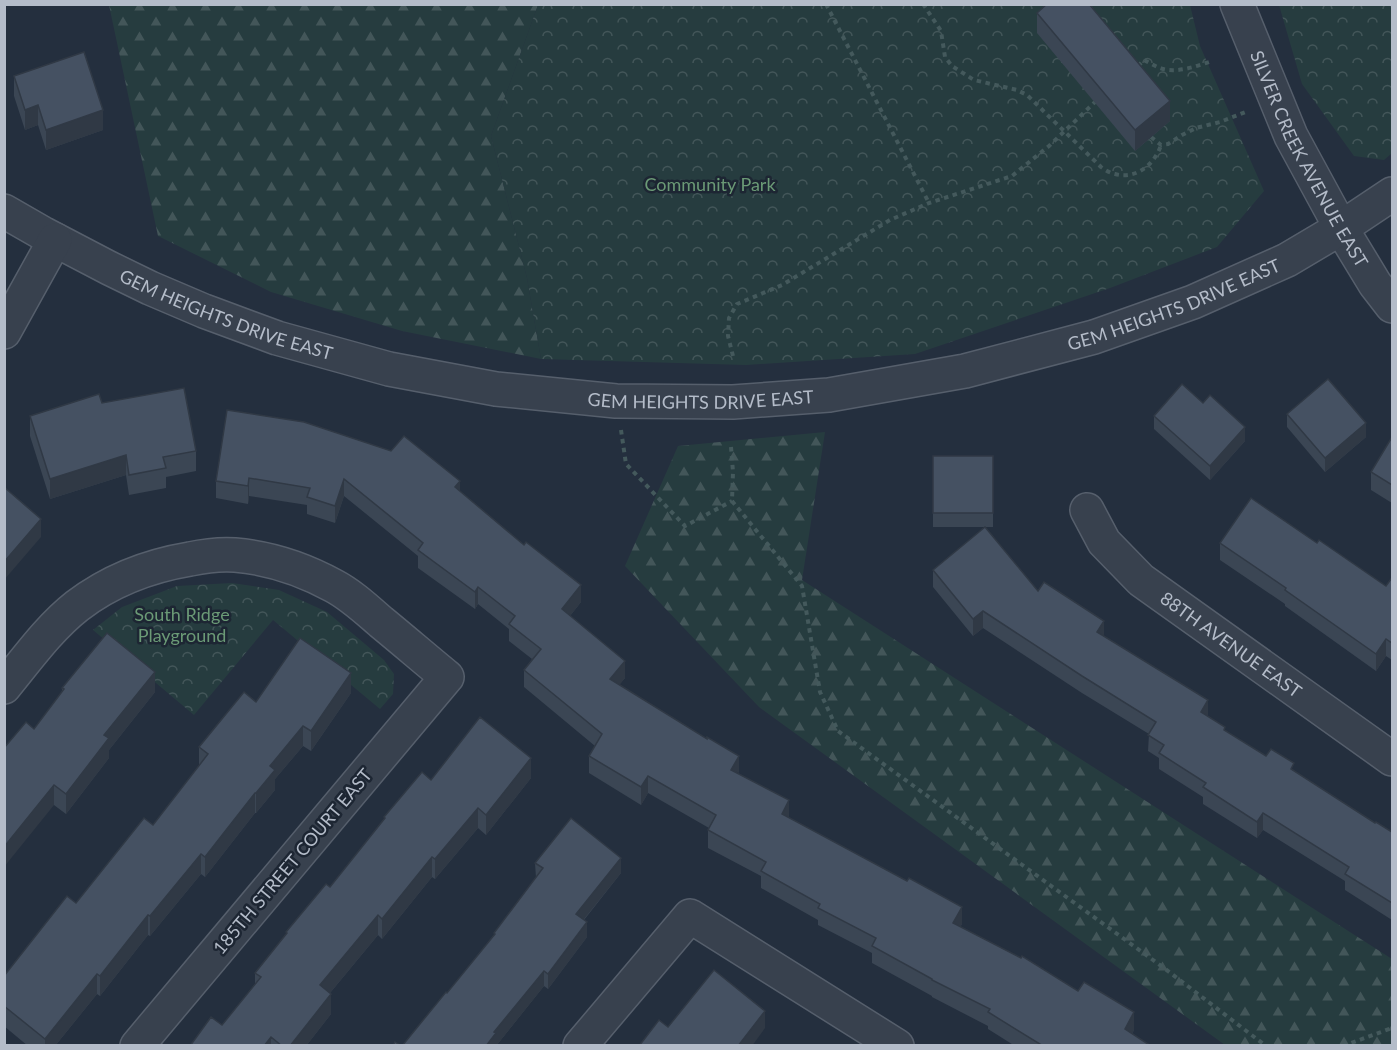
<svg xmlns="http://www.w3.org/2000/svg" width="1397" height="1050" font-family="Lato,sans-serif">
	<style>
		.forest { fill: url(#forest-firs) }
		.park { fill: url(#park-crowns) }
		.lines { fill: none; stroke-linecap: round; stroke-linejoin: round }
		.minor-casing { stroke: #565f6c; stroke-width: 36 }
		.path { stroke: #44595c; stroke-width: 4; stroke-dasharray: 4.5 4.5; stroke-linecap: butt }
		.minor { stroke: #38414e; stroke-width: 33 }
		.wall { fill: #3b4654 }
		.shaded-wall { fill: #303945 }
		.building { fill: #455162; stroke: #303945; stroke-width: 1.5 }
		.labels { text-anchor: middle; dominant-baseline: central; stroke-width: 5; stroke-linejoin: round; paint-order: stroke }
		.street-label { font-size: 18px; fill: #b4bcc9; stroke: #1d2633 }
		.park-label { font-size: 18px; fill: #6b9a76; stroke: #1d2633 }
	</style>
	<defs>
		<pattern id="forest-firs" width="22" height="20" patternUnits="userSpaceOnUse" patternTransform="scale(1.5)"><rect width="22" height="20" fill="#263c3f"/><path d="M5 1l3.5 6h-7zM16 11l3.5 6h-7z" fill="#435659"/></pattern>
		<pattern id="park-crowns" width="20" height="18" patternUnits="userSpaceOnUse" patternTransform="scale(1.5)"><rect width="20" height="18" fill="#263c3f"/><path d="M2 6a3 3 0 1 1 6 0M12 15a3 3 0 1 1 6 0" fill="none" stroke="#435659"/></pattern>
	</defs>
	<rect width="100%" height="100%" fill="#242f3e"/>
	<!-- forest -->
	<g class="forest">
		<polygon points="109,5 538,5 491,136 527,278 541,359 402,331 271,292 158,236"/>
		<polygon points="825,432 802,580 1392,959 1392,1045 1225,1045 759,707 625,566 678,446"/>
	</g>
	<!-- park -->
	<g class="park">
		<polygon points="538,5 1190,5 1200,46 1264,191 1217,247 1110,288 915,354 746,365 541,359 527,278 491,136"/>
		<polygon points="1279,5 1392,5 1392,153 1384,160 1354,156 1302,84"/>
		<polygon points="232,583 279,590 327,612 384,660 394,674 393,694 380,709 273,620 194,715 93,630 122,607 177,586"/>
	</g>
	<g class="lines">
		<!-- minor casing -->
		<g class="minor-casing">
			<g id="minor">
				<path id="s1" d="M 1237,4 L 1291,136 L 1341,228 L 1375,284 L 1392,306"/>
				<path id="s2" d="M 4,211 L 44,234 L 109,268 L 150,288 L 204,311 L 277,338 L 389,369 L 496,389 L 616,401 L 733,402 L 829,395 L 965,371 L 1094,337 L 1193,302 L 1287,260 L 1341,228 L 1392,194"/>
				<polyline points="4,332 55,240"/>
				<path id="s3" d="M 1087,510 L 1104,542 L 1141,580 L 1392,759"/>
				<path d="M 4,687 C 27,659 49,628 77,606 C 111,580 148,566 190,559 C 204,556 220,554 235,555 C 270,558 303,569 334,586 C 351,595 366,609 381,622 C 403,640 425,659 447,677 L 137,1046"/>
				<polyline points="580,1046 690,916 897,1046"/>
			</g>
		</g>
		<!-- path -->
		<g class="path">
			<polyline points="826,4 929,203"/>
			<path d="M 923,4 L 941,31 L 945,57 L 952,66 L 974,80 L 1017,90 L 1027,95 L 1101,167 C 1105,170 1110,173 1115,174 C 1136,180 1155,164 1161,145"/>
			<path d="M 1138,66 L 1144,60 C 1150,63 1156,67 1163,69 C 1178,73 1197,66 1212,61"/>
			<polyline points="1151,137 1161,145 1168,144 1182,135 1196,128 1220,122 1248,111"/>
			<polyline points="733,356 728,336 729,318 737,304 782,285 890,220 929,203 1012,176 1049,146 1095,102"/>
			<polyline points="621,430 626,464 685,526 732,501"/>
			<polyline points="731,447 733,472 732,501 802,586 820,692 838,731 1164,968 1266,1046"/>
			<polyline points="1343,1046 1392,1028"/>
		</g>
		<!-- minor -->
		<use href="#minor" class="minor"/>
	</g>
	<!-- wall -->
	<g class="wall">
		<polygon points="1037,13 1170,121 1135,151 1037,33"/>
		<polygon points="14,76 103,130 46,150 38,125 25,130 14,96"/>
		<polygon points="102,403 196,451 196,471 166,477 166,488 129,495 126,475 50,499 30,436 30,416"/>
		<polygon points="227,410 460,491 581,602 570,616 625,678 619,685 739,774 789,818 962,924 960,927 1134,1030 1132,1034 1151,1046 1015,1046 988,1029 988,1026 932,997 932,996 872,963 872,953 818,925 818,920 761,888 761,876 708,848 708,830 709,828 648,793 641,805 589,773 589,756 595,746 524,687 524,670 532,659 509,641 509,629 478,604 475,609 418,568 418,556 344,496 335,523 307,514 307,505 249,496 248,504 216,498 216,481"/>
		<polygon points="1287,414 1366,437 1325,472 1287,427"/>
		<polygon points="1154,416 1245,441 1210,480 1154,429"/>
		<polygon points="1392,437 1392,503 1371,490 1371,472"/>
		<rect x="933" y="456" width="60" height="71"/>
		<polygon points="1220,543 1317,543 1386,586 1392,580 1392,660 1386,656 1376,671 1285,606 1285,604 1220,560"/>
		<polygon points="933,570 1038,591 1104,637 1208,716 1225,731 1266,756 1294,771 1375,823 1392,832 1392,920 1345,890 1345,881 1263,830 1257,838 1203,804 1203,797 1159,769 1159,758 1148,751 1149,734 1082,693 983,628 973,636 933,587"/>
		<polygon points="62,688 155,692 109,750 109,758 66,814 54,805 34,729 62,692"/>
		<polygon points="351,693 311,751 303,746 275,779 275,790 256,813 255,813 205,877 201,874 150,936 148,935 100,996 97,994 55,1046 28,1046 4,1026 4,976 153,825 199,766 199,747 256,702"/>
		<polygon points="531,778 486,835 478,828 435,879 432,877 382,939 378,935 330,993 331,1014 306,1046 190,1046 222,1025 255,984 255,973 286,934 286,932 330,887 384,820 384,817 431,780"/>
		<polygon points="535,863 621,873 584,920 587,937 548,989 544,986 496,1046 447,993 494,935 494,933 536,878"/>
	</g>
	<!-- shaded-wall -->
	<g class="shaded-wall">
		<polygon points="1170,101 1170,121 1135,151 1135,130"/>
		<polygon points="38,105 38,125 25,130 25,110"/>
		<polygon points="103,110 103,130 46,150 46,130"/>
		<polygon points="1366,423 1366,437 1325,472 1325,458"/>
		<polygon points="1245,427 1245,441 1210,480 1210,466"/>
		<polygon points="126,455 126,475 50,499 50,479"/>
		<polygon points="249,478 249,496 248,504 248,486"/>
		<polygon points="344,479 344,496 335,523 335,506"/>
		<polygon points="460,481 460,499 455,487"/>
		<polygon points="41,519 41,537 4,580 4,562"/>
		<polygon points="581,585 581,602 562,626 562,609"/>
		<polygon points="478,587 478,604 475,609 475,592"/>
		<polygon points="983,611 983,628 973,636 973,619"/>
		<polygon points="1104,621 1104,637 1097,632"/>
		<polygon points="1386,639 1386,656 1376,671 1376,654"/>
		<polygon points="625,661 625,678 610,696 610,679"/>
		<polygon points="155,672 155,692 109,750 109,758 66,814 66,794 104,735"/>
		<polygon points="351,673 351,693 311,751 311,731"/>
		<polygon points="1208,700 1208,717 1201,712"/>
		<polygon points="303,726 303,746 275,779 275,790 256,813 256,793 270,766"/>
		<polygon points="739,756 739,773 731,770"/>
		<polygon points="531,758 531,778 486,835 486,815"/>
		<polygon points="648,776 648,793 641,805 641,787"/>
		<polygon points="54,785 54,805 4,867 4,847"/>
		<polygon points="255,793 255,813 205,877 205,857"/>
		<polygon points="789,800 789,818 782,832 782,814"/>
		<polygon points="478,808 478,828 435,879 435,859"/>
		<polygon points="1263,813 1263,830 1257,838 1257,822"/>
		<polygon points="201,854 201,874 150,936 150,916"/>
		<polygon points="432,857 432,877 382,939 382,919"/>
		<polygon points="621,858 621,873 576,929 576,914"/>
		<polygon points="962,907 962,924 953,941 953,923"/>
		<polygon points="148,915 148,935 100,996 100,976"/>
		<polygon points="378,915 378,935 320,1005 320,985"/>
		<polygon points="587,922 587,937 548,989 548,974"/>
		<polygon points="544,971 544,986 496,1046 486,1046 494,1032"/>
		<polygon points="97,974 97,994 55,1046 45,1046 45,1039"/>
		<polygon points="331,994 331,1014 306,1046 290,1046"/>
		<polygon points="765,1011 765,1028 752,1046 738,1046"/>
		<polygon points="1134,1012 1134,1030 1125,1046 1125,1029"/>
		<polygon points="271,1037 271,1046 264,1046"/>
	</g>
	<!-- building -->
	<g class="building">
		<polygon points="1047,4 1089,4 1170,101 1135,130 1037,13"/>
		<polygon points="84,52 103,110 46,130 38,105 25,110 14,76"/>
		<polygon points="1328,379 1366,423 1325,458 1287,414"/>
		<polygon points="1182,384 1203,403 1210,395 1245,427 1210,466 1154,416"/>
		<polygon points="184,388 196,451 163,457 166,468 129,475 126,455 50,479 30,416 99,394 102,403"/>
		<polygon points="227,410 304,422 391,451 404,436 460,481 455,487 524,545 526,542 581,585 562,609 625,661 610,679 707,739 707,737 739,756 731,770 789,800 782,814 907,881 909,878 962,907 953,923 1021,958 1022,956 1078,991 1084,982 1134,1012 1125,1029 1151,1046 1043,1046 988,1012 990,1009 932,980 932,979 872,946 876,938 818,908 820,904 761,871 766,862 708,830 716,815 648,776 641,787 589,756 602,734 524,670 541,649 509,624 515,616 478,587 475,592 418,550 423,543 344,479 335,506 307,497 310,488 249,478 248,486 216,481"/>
		<polygon points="1392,437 1392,485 1371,472"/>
		<rect x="933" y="456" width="60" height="57"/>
		<polygon points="4,487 41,519 4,562"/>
		<polygon points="1251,498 1317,543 1319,540 1386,586 1391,579 1392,580 1392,643 1386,639 1376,654 1285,590 1286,588 1220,543"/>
		<polygon points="985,527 1038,591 1044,582 1104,621 1097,632 1208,700 1201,712 1225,727 1224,730 1266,756 1271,749 1294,763 1291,769 1375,823 1376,822 1392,832 1392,903 1345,874 1349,867 1263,813 1257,822 1203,787 1206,783 1159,753 1164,745 1148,735 1156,722 1082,676 983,611 973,619 933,570"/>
		<polygon points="107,633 155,672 104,735 109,738 66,794 54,785 4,847 4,748 26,722 34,729 64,689 62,688"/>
		<polygon points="300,638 351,673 311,731 303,726 270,766 275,770 256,793 255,793 205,857 201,854 150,916 148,915 100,976 97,974 45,1039 4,1006 4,976 67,896 76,903 144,818 153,825 208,754 199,747 244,692 256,702"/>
		<polygon points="480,717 531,758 486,815 478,808 435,859 432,857 382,919 378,915 320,985 331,994 290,1046 282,1046 271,1037 264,1046 190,1046 211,1017 222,1025 261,977 255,973 287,933 286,932 326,884 330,887 385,818 384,817 422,772 431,780"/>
		<polygon points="571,818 621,858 576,914 587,922 548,974 544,971 494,1032 496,1033 486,1046 402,1046 446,992 447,993 495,934 494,933 543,868 535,863"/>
		<polygon points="714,970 765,1011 738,1046 639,1046 659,1020 668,1027"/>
		<polygon points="395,1042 401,1046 393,1046"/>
	</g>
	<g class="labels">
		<!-- street labels -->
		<g class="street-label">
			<text stroke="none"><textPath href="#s1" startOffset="171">SILVER CREEK AVENUE EAST</textPath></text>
			<text stroke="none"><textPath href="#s2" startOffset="1218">GEM HEIGHTS DRIVE EAST</textPath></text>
			<text stroke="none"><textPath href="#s2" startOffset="246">GEM HEIGHTS DRIVE EAST</textPath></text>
			<text stroke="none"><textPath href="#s2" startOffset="732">GEM HEIGHTS DRIVE EAST</textPath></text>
			<text stroke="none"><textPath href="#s3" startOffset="200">88TH AVENUE EAST</textPath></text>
			<text transform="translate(292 861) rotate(-50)">185TH STREET COURT EAST</text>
		</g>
		<!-- park labels -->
		<g class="park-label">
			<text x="710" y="184">Community Park</text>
			<text x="182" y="614">South Ridge<tspan x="182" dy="21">Playground</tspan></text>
		</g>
	</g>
	<!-- border -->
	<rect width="1397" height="1050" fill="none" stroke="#b4bcc9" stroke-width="12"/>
</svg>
